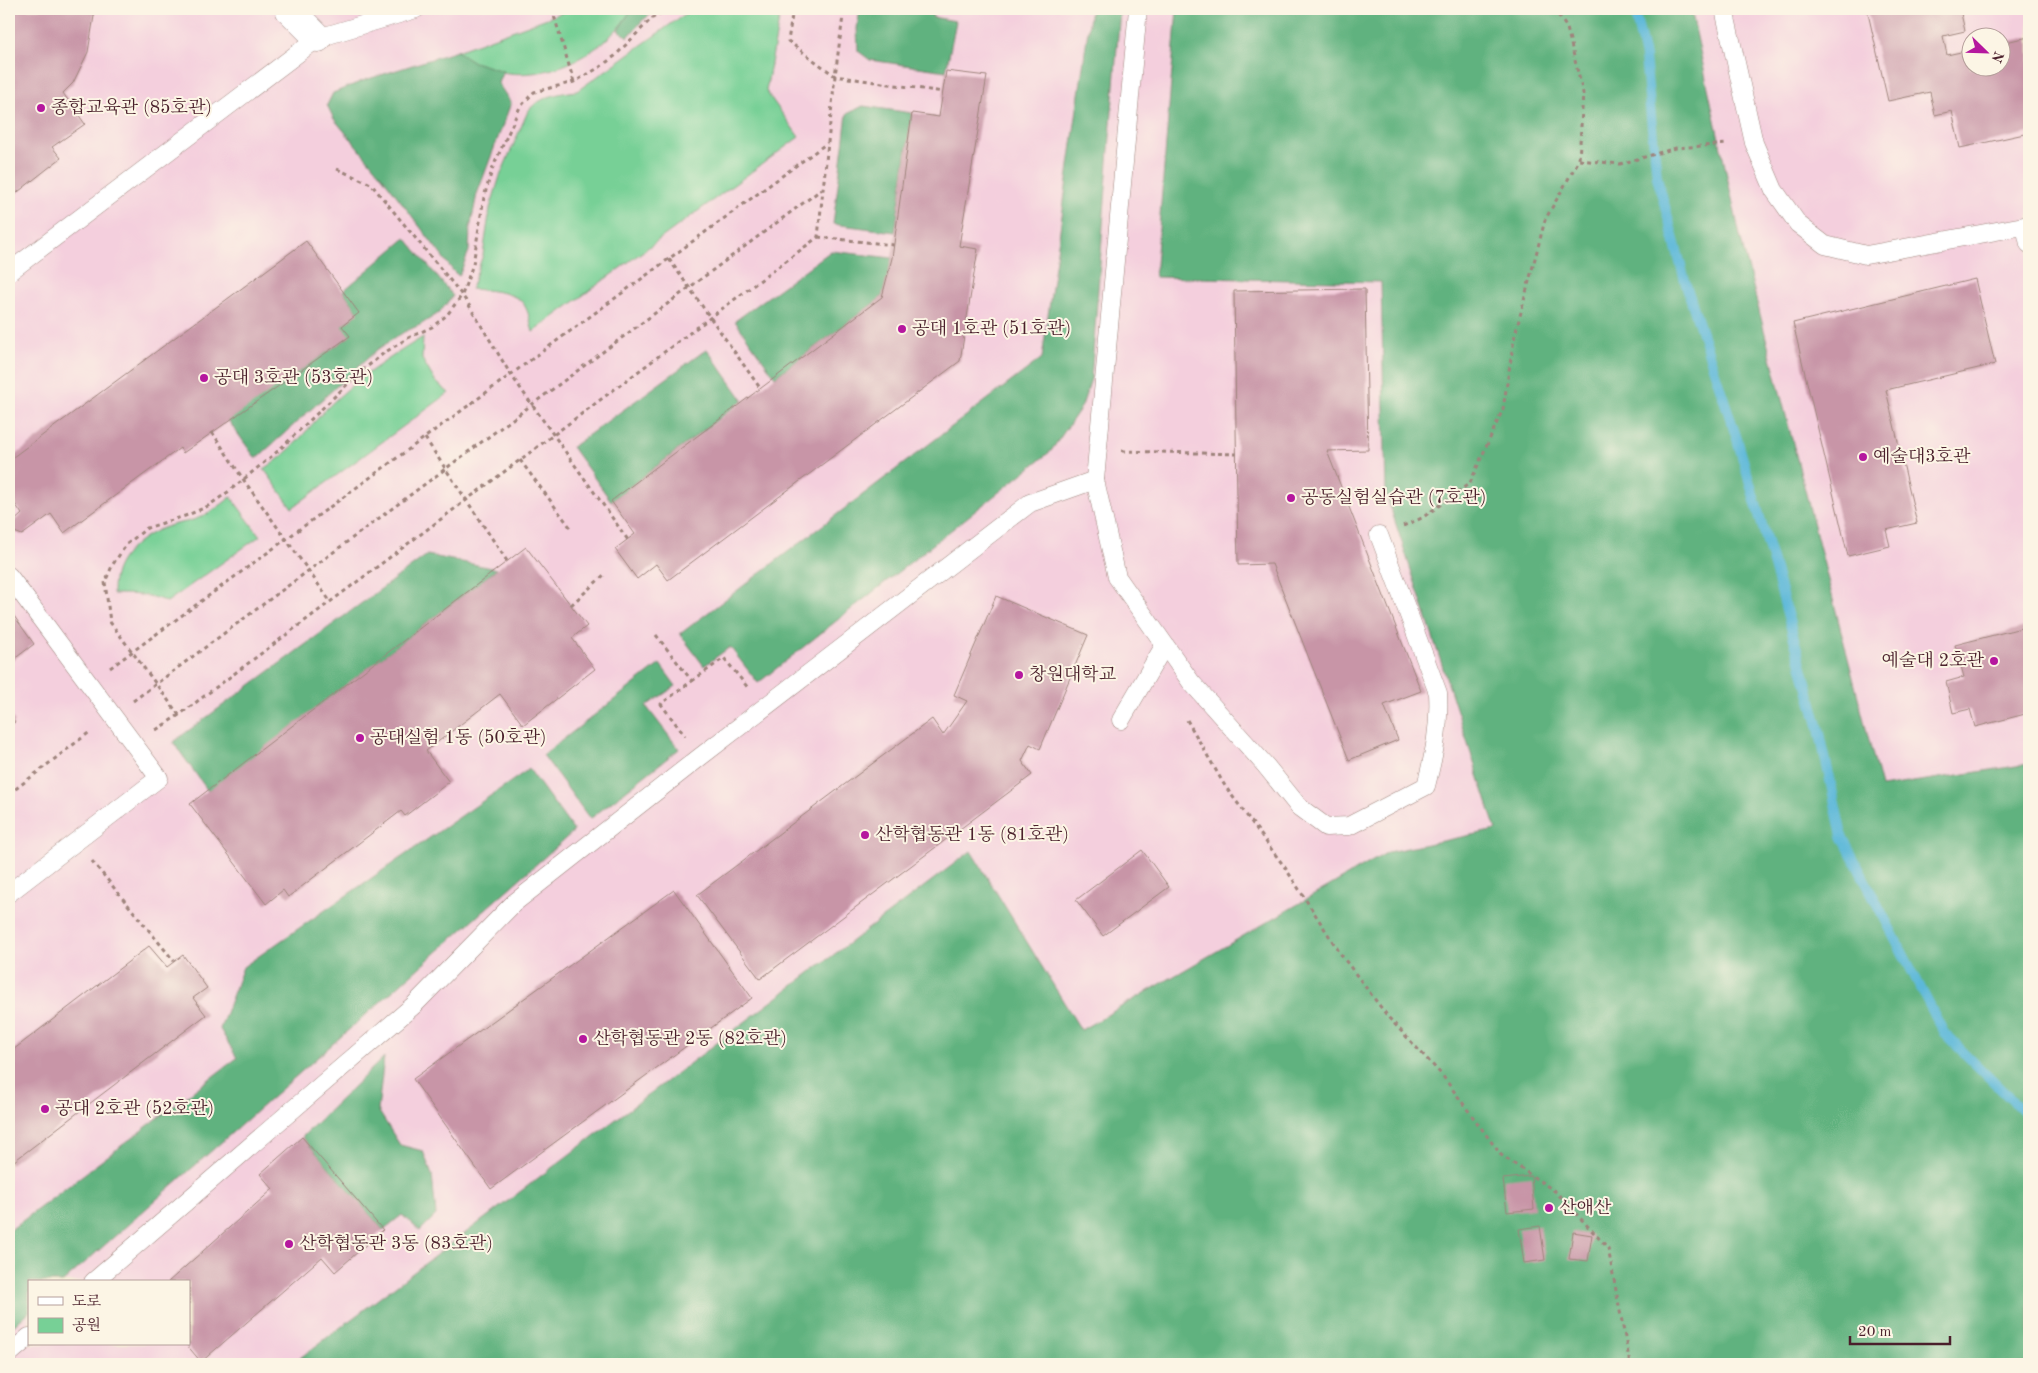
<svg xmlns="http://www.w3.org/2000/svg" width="2038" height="1373" font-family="'Old Standard TT','Noto Serif KR',serif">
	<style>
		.built { fill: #f4cfdd; fill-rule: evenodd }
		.green { fill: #77d096; stroke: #607860 }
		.forest { fill: #61b27f; stroke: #566855 }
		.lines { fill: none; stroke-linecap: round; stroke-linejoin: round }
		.stream { stroke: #5bb8d9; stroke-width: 10 }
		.building { fill: #c895a7 }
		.lane-casing { stroke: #9e847c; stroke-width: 19 }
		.street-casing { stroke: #9e847c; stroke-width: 29 }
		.path { stroke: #9e847c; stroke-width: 3; stroke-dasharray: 4 4; stroke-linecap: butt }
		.lane { stroke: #fff; stroke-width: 18 }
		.street { stroke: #fff; stroke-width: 28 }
		.poi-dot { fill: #b5179e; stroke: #fcf5e5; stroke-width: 2 }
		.labels { text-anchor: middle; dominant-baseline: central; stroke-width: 4; stroke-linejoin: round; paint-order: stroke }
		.poi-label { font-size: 18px; fill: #4a1f2b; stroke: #fcf5e5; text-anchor: start }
	</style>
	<rect width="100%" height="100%" fill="#fcf5e5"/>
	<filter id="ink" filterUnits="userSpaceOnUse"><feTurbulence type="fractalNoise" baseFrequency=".02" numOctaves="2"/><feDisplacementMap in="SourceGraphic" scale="10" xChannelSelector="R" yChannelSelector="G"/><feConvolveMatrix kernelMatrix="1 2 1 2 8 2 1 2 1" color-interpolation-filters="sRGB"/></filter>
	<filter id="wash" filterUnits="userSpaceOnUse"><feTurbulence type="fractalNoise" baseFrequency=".0096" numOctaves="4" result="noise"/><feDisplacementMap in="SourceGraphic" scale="20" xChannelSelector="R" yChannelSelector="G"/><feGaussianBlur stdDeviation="1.12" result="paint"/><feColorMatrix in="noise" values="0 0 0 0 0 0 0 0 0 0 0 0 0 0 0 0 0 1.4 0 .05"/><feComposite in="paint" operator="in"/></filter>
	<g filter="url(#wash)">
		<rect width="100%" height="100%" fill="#f1e9ce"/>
		<!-- built -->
		<path class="built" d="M 9,9 L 2029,9 L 2029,1364 L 9,1364 ZM 1970,38 L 2000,38 L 2000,68 L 1970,68 ZM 29,1282 L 189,1282 L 189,1344 L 29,1344 Z"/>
		<!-- green -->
		<g class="green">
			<path d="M 572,9 L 632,9 C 598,66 513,98 457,51 Z"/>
			<path d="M 692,9 L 781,9 L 766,91 L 799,137 L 533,332 C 530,322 529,310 522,302 C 512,291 485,290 471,289 L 483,255 L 490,208 L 500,176 L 528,111 C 539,97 559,93 577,91 Z"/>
			<path d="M 423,337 L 422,359 L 435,381 L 449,393 L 292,508 L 264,469 C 290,454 306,430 327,408 C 356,379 389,358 423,337 Z"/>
			<path d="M 231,497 L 260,536 L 167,602 C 149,594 132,594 113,594 C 113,588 113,581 115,575 C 120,553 145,534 166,527 C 175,523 186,523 196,519 C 209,514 220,506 231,497 Z"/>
		</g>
		<!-- forest -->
		<g class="forest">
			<polygon points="632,9 659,9 643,20 628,37 618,30"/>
			<polygon points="860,9 933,9 932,17 956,21 946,71 870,60 858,51 857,28"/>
			<polygon points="1091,9 1120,9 1091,379 1082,406 1051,451 758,683 730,647 704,666 680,634 1042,358"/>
			<polygon points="1177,9 1691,9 1740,236 1881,787 2029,764 2029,1364 292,1364 971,851 1081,1030 1388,852 1496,830 1386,494 1381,282 1155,277"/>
			<polygon points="457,51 474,62 503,71 498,83 511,103 477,194 470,229 469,251 459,276 454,272 381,175 334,119 327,105 333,93 365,80"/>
			<polygon points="863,106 912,113 895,232 833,224 847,114"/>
			<polygon points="406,238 453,296 439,313 420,325 404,332 378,349 256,459 228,420 349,337 342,326 359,313 343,291"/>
			<polygon points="831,251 892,258 882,297 775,377 735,321"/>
			<polygon points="707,349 743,400 611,501 572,447"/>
			<polygon points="427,555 497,569 208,791 173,742"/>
			<polygon points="660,664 676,686 646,706 679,749 590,819 543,755"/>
			<polygon points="529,769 574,831 63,1282 29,1282 29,1312 9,1330 9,1231 237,1058 220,1029 243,967"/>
			<polygon points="384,1057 378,1110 400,1145 423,1151 432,1175 436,1215 420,1231 402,1215 383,1230 302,1137"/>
		</g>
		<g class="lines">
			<!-- stream -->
			<polyline class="stream" points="1634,9 1645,57 1657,177 1687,288 1737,439 1774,566 1819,729 1842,836 1944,1033 2029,1117"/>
		</g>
		<g id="blocks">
			<!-- building -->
			<g class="building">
				<polygon points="9,9 95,9 95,10 88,52 73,83 63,93 85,124 52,147 61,158 9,199"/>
				<polygon points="1867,9 1960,9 1965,31 1943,36 1947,55 1970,50 1970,68 2000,68 2000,43 2029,37 2029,133 1960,148 1952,111 1935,115 1930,92 1888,101"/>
				<polygon points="946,71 987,76 959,246 978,249 960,361 668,580 656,564 637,579 615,549 635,534 611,501 882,297 892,258 912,113 939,117"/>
				<polygon points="306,241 359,313 342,326 350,336 183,453 180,448 64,533 51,514 22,535 12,531 11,524 22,514 9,495 9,460"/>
				<polygon points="1975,279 1995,364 1886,390 1917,523 1886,530 1890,546 1848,556 1793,323"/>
				<polygon points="1365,289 1368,450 1327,451 1421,691 1384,705 1398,740 1349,760 1272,564 1238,565 1234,291"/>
				<polygon points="526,547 587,626 572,638 595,669 523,725 500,694 426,751 449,782 405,816 401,811 288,897 283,890 266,904 190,804"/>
				<polygon points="996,596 1088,635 1040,749 1030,744 1022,761 1032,775 760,979 697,895 932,719 943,735 967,701 954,695"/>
				<polygon points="9,609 34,644 9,663"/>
				<polygon points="2029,626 2029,713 1975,727 1970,709 1953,713 1946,682 1964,677 1955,645"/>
				<polygon points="9,713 15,722 9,727"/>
				<polygon points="1142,850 1169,887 1103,936 1076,900"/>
				<polygon points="674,890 752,998 491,1189 413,1079"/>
				<polygon points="149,946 167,967 183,955 207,988 193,998 206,1015 9,1165 9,1053"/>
				<polygon points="302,1137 383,1230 335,1272 322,1257 201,1362 186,1344 189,1344 189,1282 168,1282 273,1189 260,1174"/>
				<polygon points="1531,1176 1534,1209 1507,1212 1503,1179"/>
				<polygon points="1540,1226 1545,1260 1524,1263 1519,1229"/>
				<polygon points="1573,1232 1592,1235 1588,1261 1569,1259"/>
			</g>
		</g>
	</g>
	<g filter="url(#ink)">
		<use href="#blocks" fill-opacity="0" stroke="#9e847c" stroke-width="1"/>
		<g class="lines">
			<!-- lane casing -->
			<g class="lane-casing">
				<g id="lane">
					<path d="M 1138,9 L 1095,480 L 1117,577 L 1191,682 L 1266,766 L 1299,807 L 1326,827 L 1349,826 L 1426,786 C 1434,755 1440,726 1438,693 L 1379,535"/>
					<polyline points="1724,9 1754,143 1774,190 1798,224 1825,245 1866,255 2029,225"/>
					<polyline points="2025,226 2029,244"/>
					<polyline points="9,272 318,38 416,9"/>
					<polyline points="9,576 159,778 9,893"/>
					<polyline points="1121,720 1164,646"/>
					<polyline points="93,1282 414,1005 514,903 700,757 1030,503 1095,480"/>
					<polyline points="9,1354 29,1337"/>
				</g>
			</g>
			<!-- street casing -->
			<g class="street-casing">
				<polyline id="street" points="289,9 318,38"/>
			</g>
			<!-- path -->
			<g class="path">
				<polyline points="552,9 574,82"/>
				<polyline points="793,9 788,41 835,76 943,92"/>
				<polyline points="1554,9 1567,28 1583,93 1579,160"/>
				<polyline points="337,169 371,184 454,285 467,302 511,375 628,540"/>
				<polyline points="818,237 894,245"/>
				<polyline points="669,259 760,388"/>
				<polyline points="212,432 243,479 330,601"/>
				<polyline points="425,438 507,561"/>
				<polyline points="1122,451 1237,454"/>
				<polyline points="520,460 570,527"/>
				<polyline points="1403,526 1422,518 1470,483 1503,409 1514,339 1545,220 1579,160 1620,164 1676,148 1728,144"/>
				<polyline points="571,605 605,574"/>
				<polyline points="656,635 692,681 661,704 685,736"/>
				<polyline points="110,668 827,143"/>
				<polyline points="692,681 724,658 749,689"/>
				<polyline points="133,701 822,189"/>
				<polyline points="179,715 110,622 105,582 113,564 127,544 147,528 188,515 208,506 228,492 278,451 358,374 384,353 408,338 432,327 447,315 462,295 473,264 484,197 493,167 520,107 534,92 574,82 600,67 615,56 651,19 668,9"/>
				<polyline points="1187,720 1225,786 1286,869 1342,956 1389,1018 1442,1075 1501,1155 1556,1192 1608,1248 1630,1364"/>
				<polyline points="156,730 179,715 818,237 835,76 844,9"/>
				<polyline points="9,794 91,731"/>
				<polyline points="92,861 174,961"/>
			</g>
			<!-- lane -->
			<use href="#lane" class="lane"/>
			<!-- street -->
			<use href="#street" class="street"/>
		</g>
	</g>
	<!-- markers -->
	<g class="poi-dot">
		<circle cx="41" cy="108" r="5"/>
		<circle cx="902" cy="329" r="5"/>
		<circle cx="204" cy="378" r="5"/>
		<circle cx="1863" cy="457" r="5"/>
		<circle cx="1291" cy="498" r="5"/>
		<circle cx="1994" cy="661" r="5"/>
		<circle cx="1019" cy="675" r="5"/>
		<circle cx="360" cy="738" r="5"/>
		<circle cx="865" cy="835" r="5"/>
		<circle cx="583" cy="1039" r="5"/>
		<circle cx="45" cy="1109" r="5"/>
		<circle cx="1549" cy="1208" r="5"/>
		<circle cx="289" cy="1244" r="5"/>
	</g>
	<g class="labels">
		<!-- poi labels -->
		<g class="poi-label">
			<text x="51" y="108">종합교육관 (85호관)</text>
			<text x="912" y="329">공대 1호관 (51호관)</text>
			<text x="214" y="378">공대 3호관 (53호관)</text>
			<text x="1873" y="457">예술대3호관</text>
			<text x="1301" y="498">공동실험실습관 (7호관)</text>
			<text x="1984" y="661" text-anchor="end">예술대 2호관</text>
			<text x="1029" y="675">창원대학교</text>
			<text x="370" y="738">공대실험 1동 (50호관)</text>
			<text x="875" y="835">산학협동관 1동 (81호관)</text>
			<text x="593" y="1039">산학협동관 2동 (82호관)</text>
			<text x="55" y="1109">공대 2호관 (52호관)</text>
			<text x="1559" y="1208">산애산</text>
			<text x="299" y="1244">산학협동관 3동 (83호관)</text>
		</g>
	</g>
	<!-- margin -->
	<rect width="2038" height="1373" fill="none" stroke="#fcf5e5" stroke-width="30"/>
	<!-- legend -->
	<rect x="28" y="1280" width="162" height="65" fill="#fcf5e5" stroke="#b59f9b"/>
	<rect x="38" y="1297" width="25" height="8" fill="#ffffff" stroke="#b59f9b"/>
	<text x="72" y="1306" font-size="15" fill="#4a1f2b">도로</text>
	<rect x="38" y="1318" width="25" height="15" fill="#77d096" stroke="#b59f9b"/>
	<text x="72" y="1330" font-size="15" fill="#4a1f2b">공원</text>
	<!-- north arrow -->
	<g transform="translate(1986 52) rotate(113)"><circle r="24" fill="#fcf5e5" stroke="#b59f9b"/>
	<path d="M0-4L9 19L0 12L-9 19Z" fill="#b5179e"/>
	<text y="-8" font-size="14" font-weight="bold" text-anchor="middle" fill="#4a1f2b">N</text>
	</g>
	<!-- scale -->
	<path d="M1850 1336v8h100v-8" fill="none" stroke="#4a1f2b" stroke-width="2.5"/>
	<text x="1858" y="1336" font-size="15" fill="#4a1f2b" stroke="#fcf5e5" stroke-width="4" paint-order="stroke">20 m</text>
</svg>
